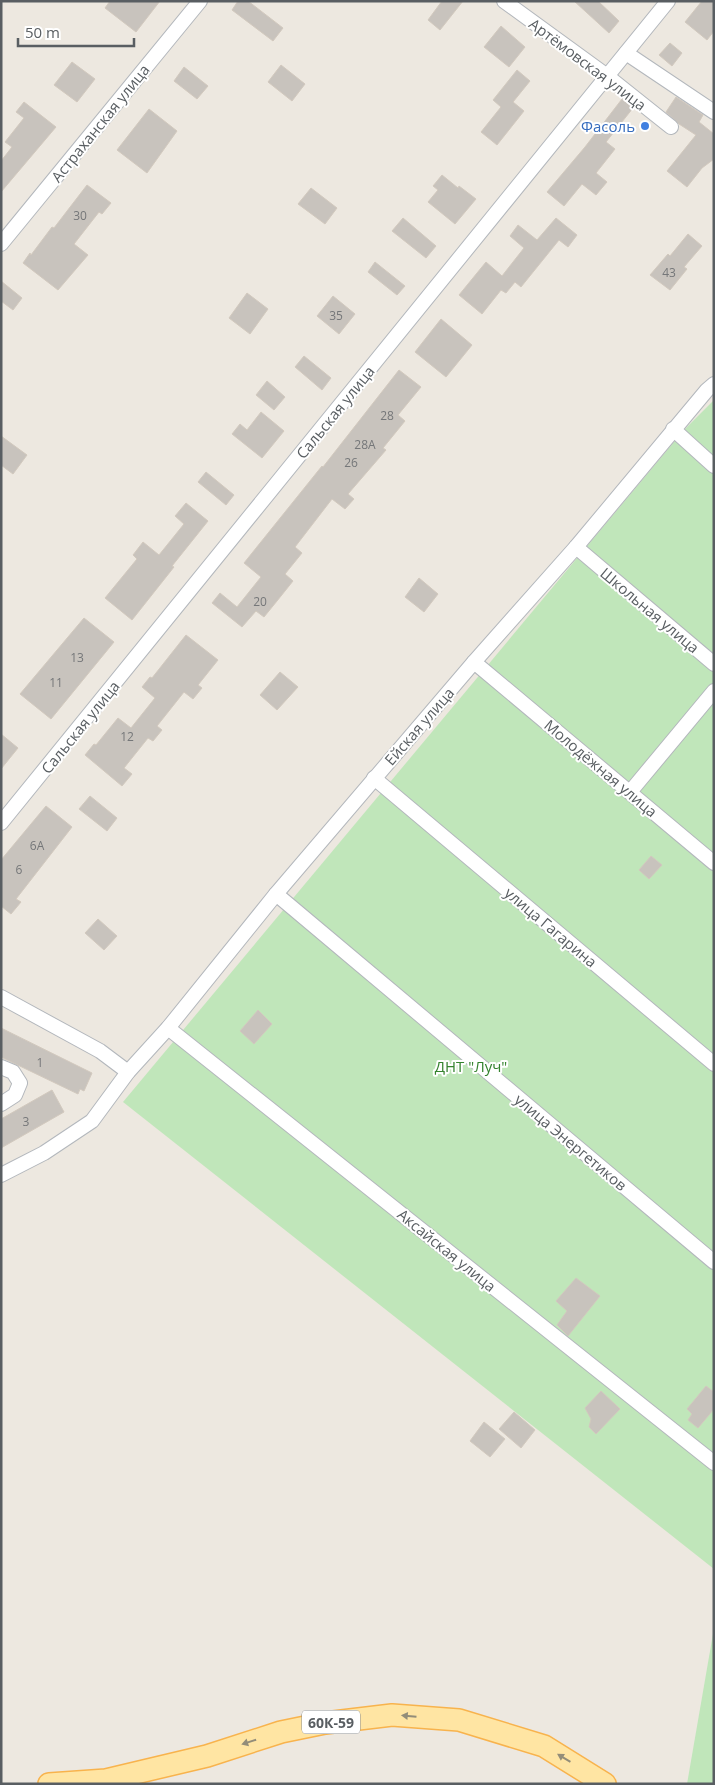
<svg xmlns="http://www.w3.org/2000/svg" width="715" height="1785" font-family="'Open Sans',sans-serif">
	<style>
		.green { fill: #c0e6ba }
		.building { fill: #c8c3bd; stroke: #d2c9be }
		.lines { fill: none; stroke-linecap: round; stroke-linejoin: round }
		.street-casing { stroke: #b3b7bc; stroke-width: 16 }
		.primary-casing { stroke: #f8b34d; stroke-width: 24 }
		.street { stroke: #fff; stroke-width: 14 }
		.primary { stroke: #ffe5a3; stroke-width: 21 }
		.oneway { fill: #938d79 }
		.shop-dot { fill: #3f7fe0; stroke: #fff; stroke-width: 2 }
		.labels { text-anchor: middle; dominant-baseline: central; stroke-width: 4; stroke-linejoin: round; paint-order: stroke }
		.number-label { font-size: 12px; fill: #757779 }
		.shield { fill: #fff; stroke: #8b8e91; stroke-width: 1 }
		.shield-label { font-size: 14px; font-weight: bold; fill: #595e62 }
		.street-label { font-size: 15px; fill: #595e62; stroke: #fff }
		.shop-label { font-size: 15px; fill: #366cbe; stroke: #fff; text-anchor: end }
		.park-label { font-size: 15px; fill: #35832f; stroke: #fff }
	</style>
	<rect width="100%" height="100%" fill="#ede8e0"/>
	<!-- green -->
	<g class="green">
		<polygon points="714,400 714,1569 123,1102 684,430"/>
		<polygon points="714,1628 714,1784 687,1784"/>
	</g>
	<!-- building -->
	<g class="building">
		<polygon points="110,1 160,1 136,32 105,8"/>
		<polygon points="238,1 248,1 283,28 273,41 232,10"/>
		<polygon points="442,1 463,1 440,30 428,20"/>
		<polygon points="574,1 598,1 619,21 609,33"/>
		<polygon points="702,1 714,1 714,31 707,40 685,22"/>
		<polygon points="501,26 525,47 509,67 484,47"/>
		<polygon points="670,43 682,53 672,66 659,55"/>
		<polygon points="72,62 95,79 77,102 54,85"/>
		<polygon points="281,65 305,84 292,101 268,82"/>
		<polygon points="184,67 208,86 197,99 174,81"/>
		<polygon points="517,70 530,81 513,102 524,111 497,145 481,132 501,107 493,100"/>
		<polygon points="676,97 703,115 699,122 714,134 714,159 702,168 687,187 667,171 696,135 679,124 666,112"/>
		<polygon points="622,99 633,108 606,142 615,149 596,173 607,182 596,195 582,184 564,206 547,192 585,147"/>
		<polygon points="24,102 56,127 1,192 1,161 12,147 5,142 24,118 16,112"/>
		<polygon points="149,109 177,131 147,173 117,150"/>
		<polygon points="442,175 458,188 459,186 476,199 455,224 428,202 438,190 433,186"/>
		<polygon points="87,185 111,203 102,214 99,212 74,244 88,255 58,290 23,263 30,253 31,255 52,227 54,228"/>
		<polygon points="311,188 337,208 325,224 298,204"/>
		<polygon points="403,218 436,246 426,258 392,231"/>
		<polygon points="556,218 577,235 568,247 559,240 521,287 515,282 506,293 501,290 482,314 459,295 486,262 502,276 524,248 510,236 518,225 537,240"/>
		<polygon points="688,234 702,246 684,267 687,269 670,290 650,275 668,254 670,256"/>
		<polygon points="375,262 405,286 397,295 368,272"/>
		<polygon points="1,281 22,298 13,310 1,301"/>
		<polygon points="247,293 268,309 250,334 229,318"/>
		<polygon points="333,296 355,314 339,334 317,316"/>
		<polygon points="441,319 472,345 446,377 415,352"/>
		<polygon points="304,356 331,378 322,390 295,367"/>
		<polygon points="399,370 421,387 398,415 405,421 383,448 386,450 348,494 354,499 345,509 332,499 295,547 302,553 285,574 293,581 277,601 264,617 256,611 242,627 212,603 220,593 237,607 261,577 244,563 322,466 323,467"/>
		<polygon points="267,381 285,397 274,410 256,395"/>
		<polygon points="261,412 284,431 262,458 232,434 240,424 247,430"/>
		<polygon points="1,436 27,455 13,474 1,465"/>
		<polygon points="206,472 234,495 226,505 198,482"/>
		<polygon points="186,503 208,521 172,566 174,567 132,620 105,598 137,559 133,555 143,542 159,555 184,524 175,516"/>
		<polygon points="419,578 438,594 424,612 405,597"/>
		<polygon points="84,618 114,642 51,719 20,694"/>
		<polygon points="186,635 218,660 198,685 202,688 193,699 184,692 157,726 162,730 153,741 148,738 124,768 132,774 122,786 85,755 94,744 96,745 118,718 131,728 155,698 142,687 150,677 152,678"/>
		<polygon points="280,672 298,687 277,710 260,695"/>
		<polygon points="1,734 18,748 1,769"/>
		<polygon points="90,796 117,818 107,831 79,809"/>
		<polygon points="46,806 72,827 16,899 21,902 11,914 1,906 1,860"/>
		<polygon points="651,856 662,865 649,879 639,870"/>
		<polygon points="98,919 117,936 104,950 85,933"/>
		<polygon points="258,1010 272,1024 254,1044 240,1031"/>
		<polygon points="1,1028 92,1073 84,1091 80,1089 78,1094 1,1057"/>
		<polygon points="52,1090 64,1112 1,1148 1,1119"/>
		<polygon points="576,1278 600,1296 568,1336 557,1325 567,1311 556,1301"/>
		<polygon points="706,1386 714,1392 714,1409 698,1428 688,1420 692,1414 687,1409"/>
		<polygon points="601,1391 620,1409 596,1434 589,1427 591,1419 585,1408"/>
		<polygon points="514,1412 535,1430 521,1448 499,1429"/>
		<polygon points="484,1422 505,1439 490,1457 470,1441"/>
	</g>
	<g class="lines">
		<!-- street casing -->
		<g class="street-casing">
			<g id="street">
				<polyline points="504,1 607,76 671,127"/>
				<polyline points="626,53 714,112"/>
				<polyline points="1,244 200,1"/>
				<polyline points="673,429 714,466"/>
				<polyline points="576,547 714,664"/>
				<polyline points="474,662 714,863"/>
				<polyline points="374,778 714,1064"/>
				<polyline points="630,792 714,691"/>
				<polyline points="1,823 668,1"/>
				<polyline points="276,894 714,1262"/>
				<polyline points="1,997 100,1051 128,1072"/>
				<polyline points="168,1028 714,1463"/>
				<polyline points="1,1067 13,1072 20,1083 15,1095 1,1104"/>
				<polyline points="1,1175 44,1153 92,1121 128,1072 168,1028 276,894 474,662 576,547 707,390 714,384"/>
			</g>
		</g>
		<!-- primary casing -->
		<g class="primary-casing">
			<polyline id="primary" points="49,1784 106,1780 207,1756 281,1732 325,1723 392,1715 459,1720 544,1746 605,1784"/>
		</g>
		<!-- street -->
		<use href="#street" class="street"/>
		<!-- primary -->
		<use href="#primary" class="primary"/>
	</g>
	<!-- one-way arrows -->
	<defs><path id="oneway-solid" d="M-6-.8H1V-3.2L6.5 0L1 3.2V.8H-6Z" transform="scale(1.25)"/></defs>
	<g class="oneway">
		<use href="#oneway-solid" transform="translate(409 1716) rotate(-175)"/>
		<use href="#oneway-solid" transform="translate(249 1742) rotate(162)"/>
		<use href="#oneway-solid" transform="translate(564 1758) rotate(-149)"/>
	</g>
	<!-- markers -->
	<circle class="shop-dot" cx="645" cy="126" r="5"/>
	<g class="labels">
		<!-- number labels -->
		<g class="number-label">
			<text x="80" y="215">30</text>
			<text x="669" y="272">43</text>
			<text x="336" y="315">35</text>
			<text x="387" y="415">28</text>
			<text x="365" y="444">28А</text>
			<text x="351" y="462">26</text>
			<text x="260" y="601">20</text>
			<text x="77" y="657">13</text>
			<text x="56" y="682">11</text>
			<text x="127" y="736">12</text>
			<text x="37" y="845">6А</text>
			<text x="19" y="869">6</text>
			<text x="40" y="1062">1</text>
			<text x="26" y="1121">3</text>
		</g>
		<!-- shield labels -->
		<rect class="shield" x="302" y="1710.5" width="58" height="23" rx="4"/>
		<g class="shield-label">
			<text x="331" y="1722">60К-59</text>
		</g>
		<!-- street labels -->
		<g class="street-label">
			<text transform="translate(588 64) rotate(37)">Артёмовская улица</text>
			<text transform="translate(100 123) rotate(-51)">Астраханская улица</text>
			<text transform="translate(335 412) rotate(-51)">Сальская улица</text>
			<text transform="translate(650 610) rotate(40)">Школьная улица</text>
			<text transform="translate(419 726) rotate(-49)">Ейская улица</text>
			<text transform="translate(80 727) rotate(-51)">Сальская улица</text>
			<text transform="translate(601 768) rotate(40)">Молодёжная улица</text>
			<text transform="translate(551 927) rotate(40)">улица Гагарина</text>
			<text transform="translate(571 1142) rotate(40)">улица Энергетиков</text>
			<text transform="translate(447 1250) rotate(39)">Аксайская улица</text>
		</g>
		<!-- shop labels -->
		<g class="shop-label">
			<text x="635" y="126">Фасоль</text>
		</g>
		<!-- park labels -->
		<g class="park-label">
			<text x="471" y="1066">ДНТ "Луч"</text>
		</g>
	</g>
	<!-- border -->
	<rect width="715" height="1785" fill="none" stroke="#595e62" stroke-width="5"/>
	<!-- scale -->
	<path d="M18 38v8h116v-8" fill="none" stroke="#595e62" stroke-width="2.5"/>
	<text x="25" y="38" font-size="15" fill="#595e62" stroke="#ffffff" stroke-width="4" paint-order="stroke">50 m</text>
</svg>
